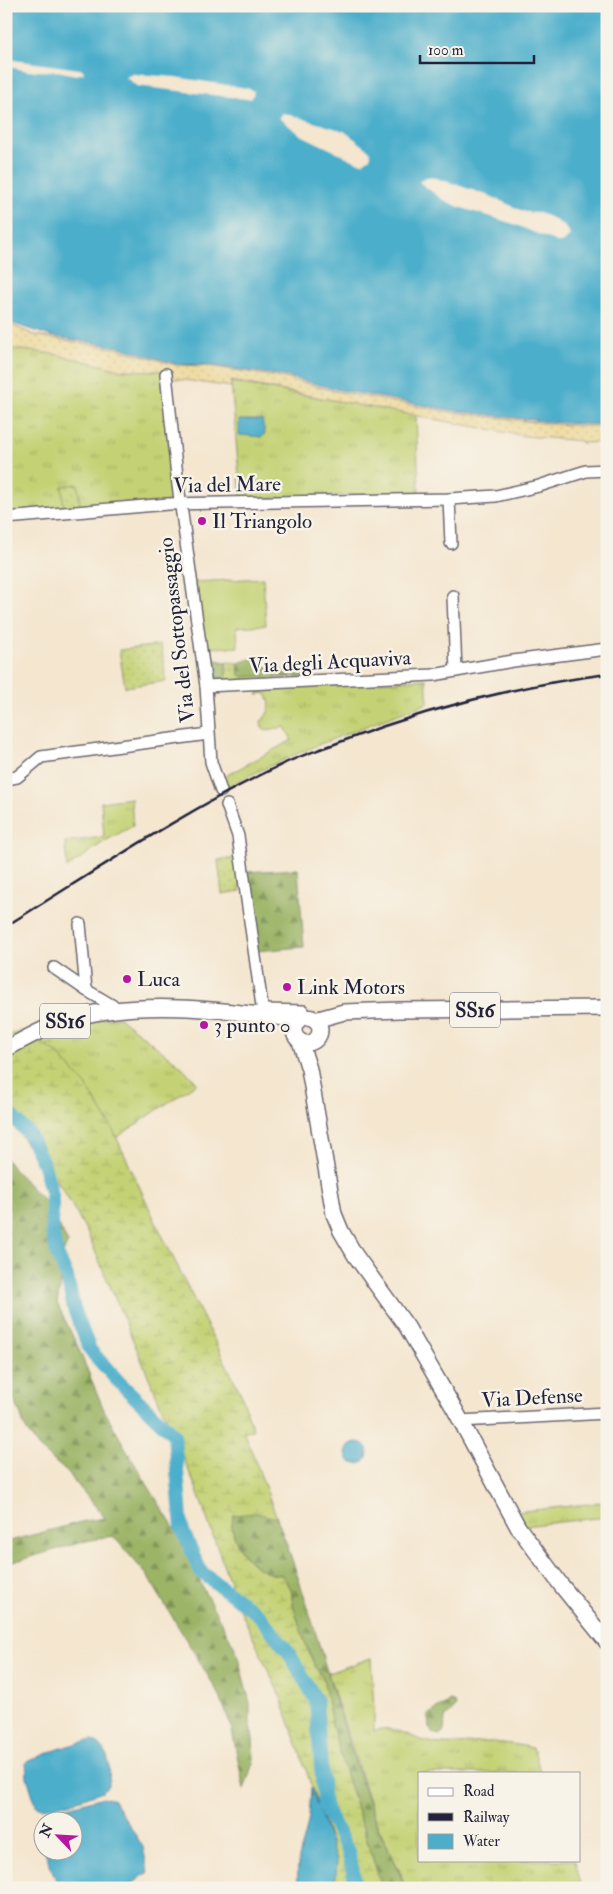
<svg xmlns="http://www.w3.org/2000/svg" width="613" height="1894" font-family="'IM FELL Double Pica',serif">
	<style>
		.grass { fill: url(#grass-tufts); stroke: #737a58 }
		.forest { fill: url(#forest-firs); stroke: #5e6b50 }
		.wetland { fill: url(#wetland-marsh); stroke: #737a58 }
		.sand { fill: url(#sand-dots); stroke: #887e6c }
		.garden { fill: url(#garden-dots); stroke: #737a58 }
		.pitch { fill: #c4d274; stroke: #737a58 }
		.water { fill: #4caecb; stroke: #376883 }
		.pier { fill: #f4e6cf }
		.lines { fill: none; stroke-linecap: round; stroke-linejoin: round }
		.river { stroke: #4caecb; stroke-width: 14 }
		.minor-casing { stroke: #6c676f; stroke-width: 14 }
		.major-casing { stroke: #6c676f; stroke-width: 18 }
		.minor { stroke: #fff; stroke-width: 11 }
		.major { stroke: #fff; stroke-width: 15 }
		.rail { stroke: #22223b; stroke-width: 2.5 }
		.poi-dot { fill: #b5179e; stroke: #f7f3e8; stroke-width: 2 }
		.labels { text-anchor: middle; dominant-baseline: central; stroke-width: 5; stroke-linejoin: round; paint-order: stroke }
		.shield { fill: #f7f3e8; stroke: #62616f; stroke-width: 1 }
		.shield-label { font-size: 20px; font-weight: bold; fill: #22223b }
		.street-label { font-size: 21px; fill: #22223b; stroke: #f7f3e8 }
		.poi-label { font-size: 21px; fill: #22223b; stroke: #f7f3e8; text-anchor: start }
	</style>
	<defs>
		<pattern id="grass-tufts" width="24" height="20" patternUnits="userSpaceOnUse" patternTransform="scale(1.25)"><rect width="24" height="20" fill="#c4d274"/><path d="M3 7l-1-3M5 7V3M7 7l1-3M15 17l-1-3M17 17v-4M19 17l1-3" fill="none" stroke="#a8b465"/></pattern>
		<pattern id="forest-firs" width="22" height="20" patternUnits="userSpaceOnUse" patternTransform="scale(1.25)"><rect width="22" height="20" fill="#9bb466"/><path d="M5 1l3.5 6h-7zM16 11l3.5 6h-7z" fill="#7e9255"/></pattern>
		<pattern id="wetland-marsh" width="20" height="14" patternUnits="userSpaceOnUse" patternTransform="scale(1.25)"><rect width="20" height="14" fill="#c4d274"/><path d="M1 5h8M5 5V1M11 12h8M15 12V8" fill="none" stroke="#a8b465"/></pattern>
		<pattern id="sand-dots" width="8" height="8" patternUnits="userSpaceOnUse" patternTransform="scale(1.25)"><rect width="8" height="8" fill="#eeda9e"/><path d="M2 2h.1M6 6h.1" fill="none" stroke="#ccbb89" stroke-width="1.8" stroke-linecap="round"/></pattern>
		<pattern id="garden-dots" width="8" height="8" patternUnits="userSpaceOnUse" patternTransform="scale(1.25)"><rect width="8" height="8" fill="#c4d274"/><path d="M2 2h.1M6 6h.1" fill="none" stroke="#a8b465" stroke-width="1.8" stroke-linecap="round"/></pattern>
	</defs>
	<rect width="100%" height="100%" fill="#f7f3e8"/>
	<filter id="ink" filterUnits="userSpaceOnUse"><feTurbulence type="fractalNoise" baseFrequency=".02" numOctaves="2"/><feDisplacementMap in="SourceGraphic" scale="10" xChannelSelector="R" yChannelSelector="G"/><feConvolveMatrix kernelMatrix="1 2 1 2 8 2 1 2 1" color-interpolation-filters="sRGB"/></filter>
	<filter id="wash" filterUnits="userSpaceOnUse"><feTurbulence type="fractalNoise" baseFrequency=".0096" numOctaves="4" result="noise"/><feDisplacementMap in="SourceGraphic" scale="20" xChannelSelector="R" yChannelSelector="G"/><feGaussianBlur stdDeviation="1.12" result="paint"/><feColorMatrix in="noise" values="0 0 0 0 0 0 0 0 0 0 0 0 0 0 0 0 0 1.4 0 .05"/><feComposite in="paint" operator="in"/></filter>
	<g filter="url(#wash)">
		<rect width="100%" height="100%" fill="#f4e6cf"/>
		<!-- grass -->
		<g class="grass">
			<polygon points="6,348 54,354 122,370 164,371 177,501 6,515"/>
			<polygon points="231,382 416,415 419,493 241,499"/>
			<path d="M 226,662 L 238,663 L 239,674 C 257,676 274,675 292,677 L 226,683 Z"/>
			<path d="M 426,679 L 428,703 C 358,729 289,754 223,789 L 220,779 L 292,740 L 285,727 L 266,730 L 262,727 L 261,721 C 269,714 273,704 266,694 L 261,693 L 258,696 L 258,689 Z"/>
			<polygon points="131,798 133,826 105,841 67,868 65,842 104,837 101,802"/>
			<path d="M 119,1017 L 182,1067 L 197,1083 L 116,1138 L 113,1130 L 57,1053 L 37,1041 C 63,1027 90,1019 119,1017 Z"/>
			<polygon points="607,1502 607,1517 523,1526 516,1512"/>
			<path d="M 371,1658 L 374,1709 L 374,1731 C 394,1723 409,1738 429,1742 C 450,1747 467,1742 487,1742 C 503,1742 518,1745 533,1748 L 541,1773 L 419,1773 L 419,1860 L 575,1860 L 581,1885 L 574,1888 L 405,1888 L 401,1874 L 375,1820 L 328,1673 Z"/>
		</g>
		<!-- forest -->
		<g class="forest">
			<polygon points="254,658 257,664 285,671 303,666 306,670 306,678 280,675 243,677 239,674 238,663"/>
			<polygon points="216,660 226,662 226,683 209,683 206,661"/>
			<polygon points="298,869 304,947 255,951 244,872"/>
			<polygon points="6,1159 11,1166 49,1206 68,1243 56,1266 62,1279 57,1303 77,1345 104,1410 134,1463 190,1554 202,1587 236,1650 250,1703 250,1726 253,1739 254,1760 244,1789 231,1726 219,1694 147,1575 113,1536 86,1541 6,1564 6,1542 85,1521 105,1518 67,1472 38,1447 25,1428 19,1410 11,1395 6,1391"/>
			<path d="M 245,1513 L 256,1513 L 277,1518 C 315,1617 338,1720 374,1818 C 383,1842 398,1863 405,1888 L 382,1888 L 347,1778 L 332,1726 L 323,1678 L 315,1667 L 304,1640 L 293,1606 L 291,1589 L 282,1575 C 253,1576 228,1543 233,1515 Z"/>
			<path d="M 450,1701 L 455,1703 L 456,1707 L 445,1718 L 444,1731 L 439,1735 L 433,1733 L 429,1728 L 428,1716 C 435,1709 442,1706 450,1701 Z"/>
		</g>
		<!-- wetland -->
		<path class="wetland" d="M 22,1031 L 57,1053 L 86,1085 L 113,1130 L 158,1227 L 242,1396 L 253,1430 L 244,1431 L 277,1518 L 256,1513 L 233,1515 C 227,1543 253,1576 282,1575 L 291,1589 L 293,1606 L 304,1640 L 315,1667 L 323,1678 L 332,1726 L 347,1778 L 382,1888 L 335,1888 L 337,1860 L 281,1698 L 238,1605 L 196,1488 L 86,1230 L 62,1188 L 28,1147 L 6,1111 L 6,1036 Z"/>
		<!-- sand -->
		<polygon class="sand" points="6,322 9,324 34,335 119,349 176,365 207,366 285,378 335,391 450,412 552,424 607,427 607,442 581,443 581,441 525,436 231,381 231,387 171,378 164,371 122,370 54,354 6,348"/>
		<!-- garden -->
		<g class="garden">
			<polygon points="78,484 80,508 64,509 62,486"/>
			<polygon points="161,645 166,681 125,687 119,650"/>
			<polygon points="237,858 241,891 222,894 218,860"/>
		</g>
		<!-- pitch -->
		<polygon class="pitch" points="263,578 266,625 237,627 238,647 203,648 195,582"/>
		<!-- water -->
		<g class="water">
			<polygon points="6,6 607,6 607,425 551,422 450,410 336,389 285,376 208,365 177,364 120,347 51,336 14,324 6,317"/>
			<polygon points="239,420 262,420 265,433 262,437 239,435"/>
			<circle cx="357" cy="1453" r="11"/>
			<path d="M 92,1740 C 109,1745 112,1771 108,1786 L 103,1791 C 88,1796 49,1813 36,1806 L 27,1777 L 26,1762 C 47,1753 69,1744 92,1740 Z"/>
			<path d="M 311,1788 L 337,1861 L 335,1888 L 299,1888 C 294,1862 302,1851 307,1827 C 310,1814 310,1800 311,1788 Z"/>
			<polygon points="103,1797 113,1799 143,1847 148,1872 127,1888 59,1888 45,1852 72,1852 72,1822 42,1822 42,1839 39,1822 51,1812"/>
		</g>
		<!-- pier -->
		<g class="pier">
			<polygon points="6,59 79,69 83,70 84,73 76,75 58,71 28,71 6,66"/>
			<polygon points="133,74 175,77 246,88 254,91 252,98 247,99 137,86 126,77"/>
			<polygon points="283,113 344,131 369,150 371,154 370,158 363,163 357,162 301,135 279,118"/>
			<polygon points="426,177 436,178 490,196 525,212 539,213 550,217 564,226 570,235 564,242 559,243 514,224 459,207 442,199 419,182"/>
		</g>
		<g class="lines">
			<!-- river -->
			<polyline class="river" points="6,1110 29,1134 44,1165 52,1195 52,1231 57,1254 67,1277 74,1309 90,1350 118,1381 174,1435 182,1529 201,1572 259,1615 289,1653 316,1700 324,1806 348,1851 357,1888"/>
		</g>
	</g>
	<g filter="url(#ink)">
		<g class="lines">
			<!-- minor casing -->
			<g class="minor-casing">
				<g id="minor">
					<polyline points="166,374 178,485 206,686 211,762 221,791"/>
					<polyline points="449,499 451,543"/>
					<polyline points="6,518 168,504 449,499 496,496 539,486 586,471 607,470"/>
					<polyline points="453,596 456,671"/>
					<polyline points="206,686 433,675 513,661 607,649"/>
					<polyline points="6,779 17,777 41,757 208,734"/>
					<polyline points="227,805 238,836 262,1006 266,1010 303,1011 305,1017"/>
					<polyline points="80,924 86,990 120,1010"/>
					<polyline points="54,968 86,990"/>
					<polyline points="460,1421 607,1413"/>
				</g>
			</g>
			<!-- major casing -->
			<g class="major-casing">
				<g id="major">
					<circle cx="307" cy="1030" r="13"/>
					<polyline points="315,1020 344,1012 400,1010 607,1008"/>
					<polyline points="300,1041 309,1069 334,1214 341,1231 355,1255 407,1327 455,1410 518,1527 561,1585 607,1642"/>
					<path d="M 6,1049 C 24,1039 42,1029 61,1022 C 131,997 226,1010 299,1020"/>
				</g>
			</g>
			<!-- minor -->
			<use href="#minor" class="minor"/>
			<!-- major -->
			<use href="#major" class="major"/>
			<!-- rail -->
			<path class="rail" d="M 6,926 C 97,870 187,809 283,764 C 302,755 321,749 340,742 C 426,709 515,686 607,674"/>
		</g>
	</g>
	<!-- markers -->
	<g class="poi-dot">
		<circle cx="202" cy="521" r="5"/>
		<circle cx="127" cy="979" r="5"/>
		<circle cx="287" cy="987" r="5"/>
		<circle cx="204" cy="1025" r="5"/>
	</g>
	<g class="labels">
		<!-- shield labels -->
		<g class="shield">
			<rect x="450" y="992.5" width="50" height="35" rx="4"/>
			<rect x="40" y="1003.5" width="50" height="35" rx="4"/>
		</g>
		<g class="shield-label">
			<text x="475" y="1010">SS16</text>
			<text x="65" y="1021">SS16</text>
		</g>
		<!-- street labels -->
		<g class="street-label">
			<text transform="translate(227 485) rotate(-1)">Via del Mare</text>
			<text transform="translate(177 630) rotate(-97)">Via del Sottopassaggio</text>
			<text transform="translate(330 662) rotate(-3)">Via degli Acquaviva</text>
			<text transform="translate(532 1398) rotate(-3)">Via Defense</text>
		</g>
		<!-- poi labels -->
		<g class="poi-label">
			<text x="212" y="521">Il Triangolo</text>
			<text x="137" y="979">Luca</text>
			<text x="297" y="987">Link Motors</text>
			<text x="214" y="1025">3 punto 0</text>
		</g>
	</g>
	<!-- margin -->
	<rect width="613" height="1894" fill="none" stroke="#f7f3e8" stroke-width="25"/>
	<!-- legend -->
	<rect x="418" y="1772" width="162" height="90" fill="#f7f3e8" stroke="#a29fa3"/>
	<rect x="428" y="1788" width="25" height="8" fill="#ffffff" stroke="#a29fa3"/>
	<text x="463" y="1796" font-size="15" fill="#22223b">Road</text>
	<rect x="428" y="1813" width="25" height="8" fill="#22223b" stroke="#a29fa3"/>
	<text x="463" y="1822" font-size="15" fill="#22223b">Railway</text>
	<rect x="428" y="1834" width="25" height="15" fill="#4caecb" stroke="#a29fa3"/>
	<text x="463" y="1846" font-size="15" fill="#22223b">Water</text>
	<!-- north arrow -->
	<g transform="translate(58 1836) rotate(295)"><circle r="24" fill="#f7f3e8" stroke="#a29fa3"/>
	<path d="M0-4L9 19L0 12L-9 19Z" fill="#b5179e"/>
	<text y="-8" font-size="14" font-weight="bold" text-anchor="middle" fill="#22223b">N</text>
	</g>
	<!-- scale -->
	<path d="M420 55v8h114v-8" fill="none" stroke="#22223b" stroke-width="2.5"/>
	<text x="428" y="55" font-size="15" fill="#22223b" stroke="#f7f3e8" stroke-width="4" paint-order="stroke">100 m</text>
</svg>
